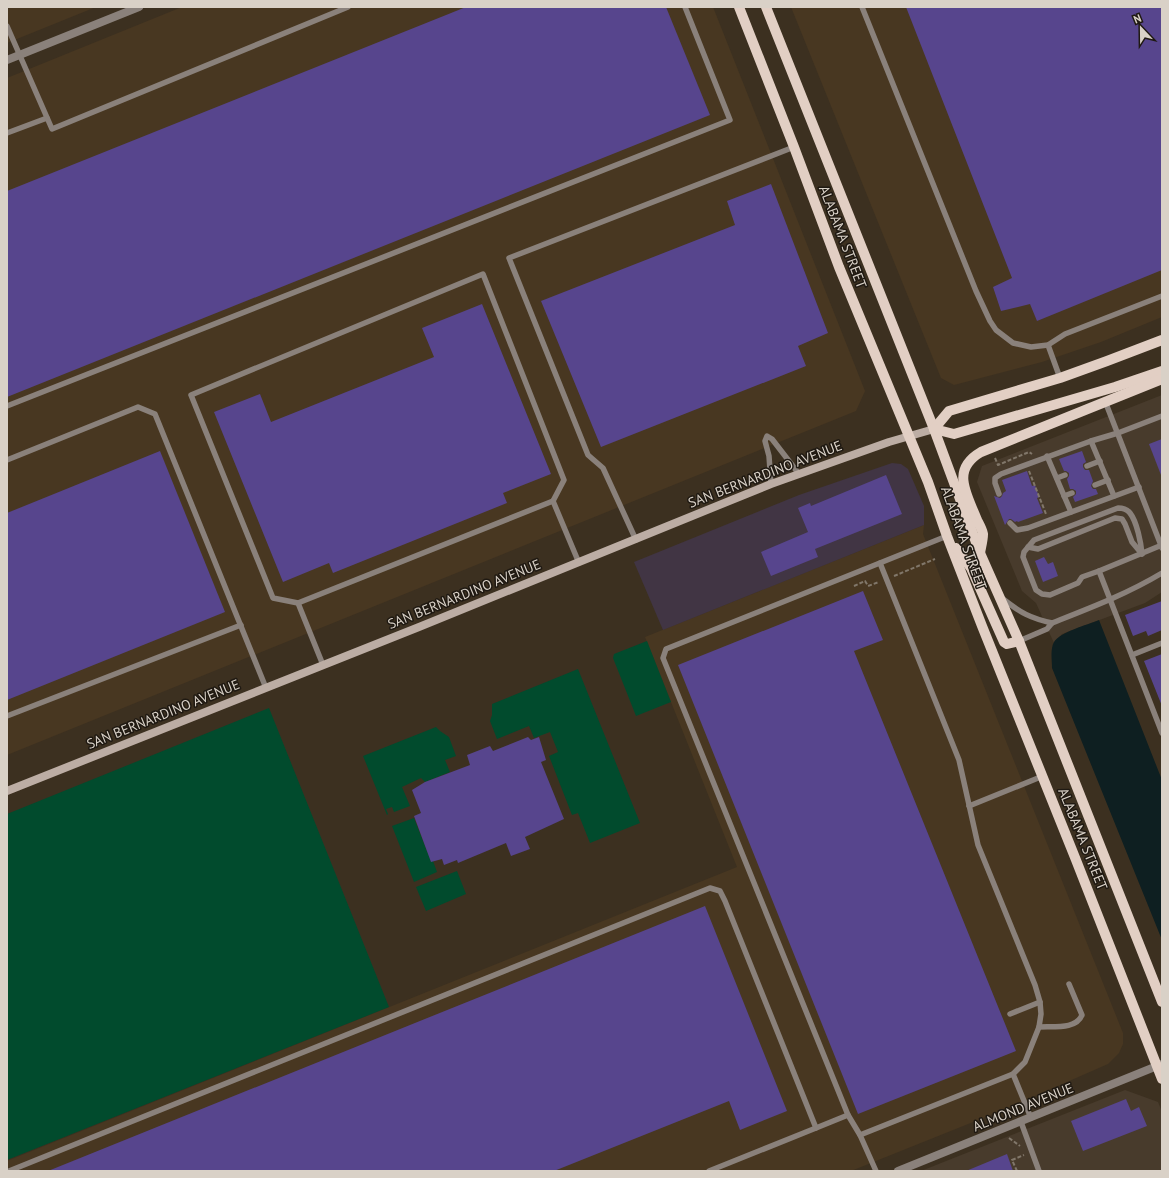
<svg xmlns="http://www.w3.org/2000/svg" width="1169" height="1178" font-family="'PT Sans',sans-serif">
	<style>
		.commercial { fill: #483b2c }
		.built { fill: #483721 }
		.education { fill: #413544 }
		.green { fill: #014b2d }
		.water { fill: #0e1f21 }
		.building { fill: #57458d }
		.lines { fill: none; stroke-linecap: round; stroke-linejoin: round }
		.path { stroke: #81776a; stroke-width: 2; stroke-dasharray: 4 2; stroke-linecap: butt }
		.service { stroke: #8a817b; stroke-width: 5.5 }
		.minor { stroke: #8a817b; stroke-width: 8 }
		.tertiary { stroke: #8a817b; stroke-width: 8 }
		.secondary { stroke: #bcada4; stroke-width: 8 }
		.primary { stroke: #e2cfc4; stroke-width: 10 }
		.labels { text-anchor: middle; dominant-baseline: central; stroke-width: 3; stroke-linejoin: round; paint-order: stroke }
		.street-label { font-size: 14px; fill: #d9d1c7; stroke: #1f1912 }
	</style>
	<rect width="100%" height="100%" fill="#3c3020"/>
	<!-- commercial -->
	<g class="commercial">
		<polygon points="1162,395 1162,592 1145,603 1062,634 1054,643 1036,603 1022,591 977,482 982,466"/>
		<polygon points="1125,1090 1158,1102 1162,1112 1162,1171 921,1171"/>
	</g>
	<!-- built -->
	<g class="built">
		<polygon points="7,7 96,7 7,43"/>
		<polygon points="182,7 713,7 865,391 856,411 7,755 7,78"/>
		<polygon points="791,7 1162,7 1162,317 1101,342 1042,362 954,385 941,378"/>
		<polygon points="924,525 923,534 1123,1033 1123,1044 1119,1053 1108,1064 998,1112 851,1171 7,1171 7,1161 737,867 645,637"/>
	</g>
	<!-- education -->
	<polygon class="education" points="892,463 901,464 908,469 924,506 924,525 663,630 634,562 799,495"/>
	<!-- green -->
	<g class="green">
		<polygon points="647,641 671,702 636,716 613,658 614,654"/>
		<polygon points="578,669 640,823 590,843 578,813 572,815 549,756 558,752 550,732 534,738 529,726 497,739 490,721 492,715 492,704"/>
		<polygon points="269,708 389,1007 7,1160 7,814"/>
		<polygon points="436,727 440,731 449,737 456,756 445,760 450,772 425,782 421,778 402,787 410,806 394,812 392,807 386,809 388,814 387,815 363,756"/>
		<polygon points="414,818 431,861 433,861 437,872 414,882 392,826"/>
		<polygon points="457,871 466,894 426,911 416,887"/>
	</g>
	<!-- water -->
	<path class="water" d="M 1099,620 L 1162,780 L 1162,940 L 1052,668 C 1052,660 1050,649 1054,642 C 1060,632 1087,625 1099,620 Z"/>
	<!-- building -->
	<g class="building">
		<polygon points="466,7 666,7 710,115 7,397 7,191"/>
		<polygon points="906,7 1162,7 1162,270 1037,321 1030,304 1001,311 993,287 1012,278"/>
		<polygon points="771,184 828,333 798,346 806,366 601,447 541,301 735,225 727,201"/>
		<polygon points="482,304 551,474 503,493 507,503 333,573 329,563 283,582 214,412 260,394 271,422 434,357 422,328"/>
		<polygon points="1162,439 1162,475 1161,475 1149,444"/>
		<polygon points="160,451 225,612 7,700 7,513"/>
		<polygon points="1082,451 1086,462 1083,464 1083,467 1085,470 1089,470 1093,481 1091,486 1093,489 1096,489 1098,494 1075,502 1073,497 1076,494 1076,491 1073,489 1070,489 1067,479 1069,476 1069,473 1066,471 1064,471 1059,459"/>
		<polygon points="1027,471 1032,486 1035,485 1039,497 1037,498 1043,513 1018,522 1017,521 1015,522 1011,519 1009,519 1005,525 994,496 1000,498 1002,496 1003,493 1006,491 1002,480"/>
		<polygon points="886,475 902,514 815,549 818,557 771,576 761,552 808,532 798,508 810,503 811,506"/>
		<polygon points="1044,557 1048,564 1053,562 1058,576 1043,582 1035,561"/>
		<polygon points="863,591 883,640 854,651 1016,1051 858,1114 678,665"/>
		<polygon points="1162,601 1162,630 1148,636 1146,631 1133,636 1125,615"/>
		<polygon points="1162,654 1162,706 1144,661"/>
		<polygon points="528,737 531,740 539,737 546,760 541,762 564,819 525,837 530,849 511,856 506,843 458,863 457,860 444,865 442,859 431,862 414,816 421,813 412,790 425,782 470,765 467,755 490,746 493,751"/>
		<polygon points="705,906 787,1111 740,1130 729,1101 554,1171 48,1171"/>
		<polygon points="1126,1099 1131,1111 1139,1107 1147,1126 1083,1151 1071,1121"/>
		<polygon points="1007,1154 1013,1171 966,1171"/>
	</g>
	<g class="lines">
		<!-- path -->
		<g class="path">
			<polyline points="995,458 998,465 1029,452 1032,454"/>
			<polyline points="1029,471 1046,514"/>
			<polyline points="894,576 935,559"/>
			<polyline points="854,586 865,581 868,586 879,582"/>
			<polyline points="1009,1138 1020,1146"/>
			<polyline points="1017,1171 1012,1160 1024,1155"/>
		</g>
		<!-- service -->
		<g class="service">
			<polyline points="862,7 976,291 990,321 996,330 1013,343 1031,347 1048,345 1065,334 1162,296"/>
			<polyline points="7,26 52,129 348,7"/>
			<polyline points="7,133 47,118"/>
			<polyline points="1048,345 1060,378"/>
			<polyline points="1105,401 1162,548"/>
			<polyline points="7,406 730,120 685,7"/>
			<polyline points="1091,441 1114,496"/>
			<polyline points="1047,456 1071,512"/>
			<polyline points="7,460 138,407 155,414 266,688"/>
			<polyline points="1087,466 1100,461"/>
			<polyline points="1057,478 1065,475"/>
			<polyline points="771,484 769,456 765,441 767,436 772,439 799,474"/>
			<polyline points="1095,485 1108,480"/>
			<polyline points="999,494 995,483 995,478 1001,474 1091,441 1118,433 1162,416"/>
			<polyline points="1064,496 1072,493"/>
			<polyline points="1010,523 1017,530 1028,528 1139,487"/>
			<polyline points="636,540 603,468 588,455 509,258 794,147"/>
			<polyline points="1162,545 1099,571 1162,733"/>
			<polyline points="1028,547 1038,549 1115,518 1122,519 1125,524 1132,542 1142,554"/>
			<path d="M 1099,571 L 1082,577 L 1078,583 L 1050,595 L 1042,594 L 1036,590 L 1023,557 L 1024,552 L 1034,540 L 1118,508 C 1123,508 1127,509 1130,513 C 1137,522 1141,543 1142,554"/>
			<path d="M 1003,599 C 1021,613 1030,618 1052,623"/>
			<polyline points="298,603 553,501"/>
			<path d="M 1019,641 L 1047,629 L 1052,623 C 1090,608 1127,594 1162,573"/>
			<polyline points="1132,655 1162,643"/>
			<polyline points="323,665 298,603 273,598 191,395 483,274 564,480 553,501 579,563"/>
			<polyline points="7,716 241,625"/>
			<polyline points="969,806 1043,776"/>
			<polyline points="1010,1014 1040,1002"/>
			<path d="M 1039,1027 C 1053,1026 1076,1030 1082,1015 L 1069,984"/>
			<polyline points="1013,1074 1031,1118"/>
			<polyline points="848,1115 663,658 666,649 947,536"/>
			<polyline points="1021,1122 1039,1171"/>
			<polyline points="860,1135 1013,1074 1025,1062 1039,1027 1041,1014 1040,1002 1035,985 978,845 959,760 880,563"/>
			<polyline points="9,1171 710,888 720,891 725,901 816,1128 848,1115 860,1135 876,1171"/>
			<polyline points="709,1171 816,1128"/>
		</g>
		<!-- minor -->
		<polyline class="minor" points="7,60 139,7"/>
		<!-- tertiary -->
		<polyline class="tertiary" points="898,1171 1162,1064"/>
		<!-- secondary -->
		<polyline class="secondary" points="7,791 419,627 771,484 889,442 934,429"/>
		<!-- primary -->
		<g class="primary">
			<polyline points="739,7 794,147 839,267 928,482 947,536 982,626 1076,860 1162,1079"/>
			<polyline points="766,7 934,429 980,553 1019,641 1162,1002"/>
			<polyline points="934,429 949,411 1060,378 1107,361 1162,340"/>
			<polyline points="934,429 954,434 1115,387 1162,371"/>
			<polyline points="956,548 971,568 1004,642 1007,644 1019,641"/>
			<path d="M 980,553 C 981,547 983,540 983,534 C 982,529 979,524 977,520 C 967,494 950,470 981,452 L 1162,379"/>
		</g>
	</g>
	<g class="labels">
		<!-- street labels -->
		<g class="street-label">
			<text transform="translate(843 237) rotate(69)">ALABAMA STREET</text>
			<text transform="translate(765 474) rotate(-21)">SAN BERNARDINO AVENUE</text>
			<text transform="translate(964 538) rotate(70)">ALABAMA STREET</text>
			<text transform="translate(464 594) rotate(-22)">SAN BERNARDINO AVENUE</text>
			<text transform="translate(163 714) rotate(-22)">SAN BERNARDINO AVENUE</text>
			<text transform="translate(1083 839) rotate(68)">ALABAMA STREET</text>
			<text transform="translate(1023 1107) rotate(-22)">ALMOND AVENUE</text>
		</g>
	</g>
	<!-- border -->
	<rect width="1169" height="1178" fill="none" stroke="#d9d1c7" stroke-width="16"/>
	<!-- north arrow -->
	<g transform="translate(1141 28) rotate(338)" stroke="#1f1912" stroke-width="3" paint-order="stroke">
	<path d="M0-3L7 15L0 10L-7 15Z" fill="#d9d1c7"/>
	<text y="-6" font-size="11" font-weight="bold" text-anchor="middle" fill="#d9d1c7">N</text>
	</g>
</svg>
